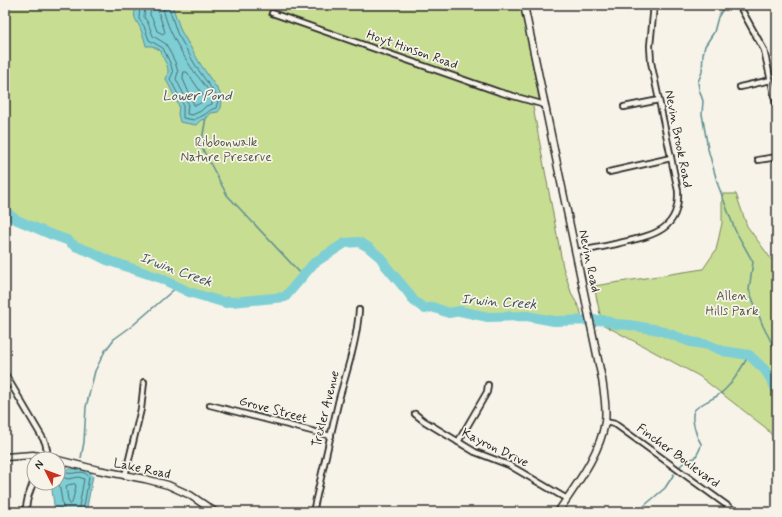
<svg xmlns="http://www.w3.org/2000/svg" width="782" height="517" font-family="Mynerve,sans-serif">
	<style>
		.green { fill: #c7dd92; stroke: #79845e }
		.water { fill: #7ecfd5; stroke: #5d8d91 }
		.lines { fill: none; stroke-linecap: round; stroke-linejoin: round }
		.shore { stroke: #4c6d6f; stroke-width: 1 }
		.stream { stroke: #5d8d91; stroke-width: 1.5 }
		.river { stroke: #7ecfd5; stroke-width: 10 }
		.street-casing { stroke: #2b2b2b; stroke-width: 8 }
		.secondary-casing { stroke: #2b2b2b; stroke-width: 9 }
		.street { stroke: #f7f3e8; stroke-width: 4.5 }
		.secondary { stroke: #f7f3e8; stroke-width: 6 }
		.labels { text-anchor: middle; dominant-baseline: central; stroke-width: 3.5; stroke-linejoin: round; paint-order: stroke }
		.street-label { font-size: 13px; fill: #2b2b2b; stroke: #f7f3e8 }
		.park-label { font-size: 13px; fill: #525845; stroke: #f7f3e8 }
		.water-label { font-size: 14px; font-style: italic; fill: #405456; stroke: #f7f3e8 }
	</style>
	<rect width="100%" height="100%" fill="#f7f3e8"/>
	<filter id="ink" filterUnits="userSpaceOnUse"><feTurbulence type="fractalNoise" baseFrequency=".025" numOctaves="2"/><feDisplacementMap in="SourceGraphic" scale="8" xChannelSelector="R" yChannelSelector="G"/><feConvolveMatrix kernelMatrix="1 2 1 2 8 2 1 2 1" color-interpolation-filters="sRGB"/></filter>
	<g filter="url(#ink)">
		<!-- green -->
		<g class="green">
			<polygon points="5,5 521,5 539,99 533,107 563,267 572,295 580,309 583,321 554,321 527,316 488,317 460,311 449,313 432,307 425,309 414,301 407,291 385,265 381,258 368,247 359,242 345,243 314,263 285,297 232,302 228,301 226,303 189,292 160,277 107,260 91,252 75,246 67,240 50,234 17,220 5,212"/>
			<polygon points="722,194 736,194 747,226 777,267 777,442 766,428 699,376 602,324 594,286 703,269 716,250 722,223"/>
		</g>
		<!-- water -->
		<g class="water">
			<path d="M 137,5 L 172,5 L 181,31 L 201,65 L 220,93 L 222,101 L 221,108 L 218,112 L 211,113 L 206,119 L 201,120 L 196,125 L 180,122 L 178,114 L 179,106 L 166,79 C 172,67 163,61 160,50 L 152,46 L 146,46 C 145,41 143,35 141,30 C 137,19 131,19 137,5 Z"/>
			<path d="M 58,466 C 62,467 66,470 71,469 C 82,469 86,466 93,476 L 86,512 L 55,512 L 51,483 L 58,483 Z"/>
		</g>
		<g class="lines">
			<!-- shore -->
			<g class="shore">
				<path d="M 140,5 L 139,19 L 144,26 L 149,40 L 163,48 L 171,65 L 173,73 L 170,79 L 183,104 L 183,118 L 194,120 C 197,118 200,117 204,115 C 210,111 209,110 216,108 L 218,101 L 216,95 L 197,68 L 177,33 L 168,5"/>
				<path d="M 145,5 L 144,17 L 148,23 L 153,36 L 166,44 L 175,62 L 178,72 L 176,79 L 188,103 L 187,114 L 192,115 L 201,111 L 206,106 L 212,104 C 214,93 198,78 193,70 C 182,54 164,24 163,5"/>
				<polyline points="151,5 150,15 153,20 157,31 163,34 165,32 158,11 157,5"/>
				<polygon points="184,72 187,72 205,98 205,100 197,105 194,105 183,79"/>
				<path d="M 58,470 C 61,471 64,473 67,473 C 75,475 83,468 89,477 L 83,512"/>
				<polygon points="75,484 76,486 72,503 70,505 68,500 66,486 68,485"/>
				<polyline points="64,512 58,478 60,476 68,479 79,477 84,479 78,512"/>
			</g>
			<!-- stream -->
			<g class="stream">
				<polyline points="728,5 723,9 718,17 714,32 705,46 703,54 702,72 698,82 699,89 703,101 702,114 708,149 718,185 735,230 753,262 749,290 763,326 777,353"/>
				<polyline points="206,117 201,146 227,195 303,276"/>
				<polyline points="81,458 84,442 86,407 95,371 105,351 114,339 132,326 178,286"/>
				<path d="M 680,466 L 687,460 L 695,458 C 697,454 701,449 701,444 C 700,441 698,439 697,436 C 695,430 691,417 694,411 C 696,406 712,399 717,396 C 732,386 740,370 749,355"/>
				<polyline points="643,512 644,506 665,488 674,474"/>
			</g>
			<!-- river -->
			<polyline class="river" points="5,212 17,220 50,234 67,240 75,246 91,252 107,260 160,278 189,292 226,303 228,301 232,302 285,297 314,263 345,243 359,242 368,247 381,258 385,265 407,291 414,301 425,309 432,307 449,313 460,311 488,317 527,316 554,321 603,320 616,324 629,325 659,330 691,342 709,345 723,351 749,355 765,370 777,390"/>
			<!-- street casing -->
			<g class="street-casing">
				<g id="street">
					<polyline points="739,5 764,50 777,108"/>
					<polyline points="272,13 499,92 545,105"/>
					<polyline points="740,87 771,80"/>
					<polyline points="624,107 659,100"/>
					<polyline points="758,160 777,157"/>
					<polyline points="609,172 671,158"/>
					<path d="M 576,252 C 592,249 608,246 624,242 C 655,235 680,229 678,191 L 651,62 L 650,46 L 654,5"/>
					<polyline points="5,374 45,442 47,450 44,459"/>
					<polyline points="210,405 331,436"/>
					<polyline points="415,414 424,421 475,452 509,465 567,499"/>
					<polyline points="605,422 615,424 622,429 736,512"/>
					<polyline points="458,442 487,392 488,385"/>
					<polyline points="125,476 141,409 144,382"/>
					<polyline points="25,512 28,497 34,480"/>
					<path d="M 313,512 C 322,474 330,437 339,399 C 347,370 357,341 359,310"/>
				</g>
			</g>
			<!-- secondary casing -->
			<g class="secondary-casing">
				<g id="secondary">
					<path d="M 524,5 L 602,379 C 604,393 607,408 605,422 C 600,454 576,485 558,512"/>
					<polyline points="5,457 33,455 56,459"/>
					<polyline points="58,460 98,470 145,479 168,485 190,495 215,512"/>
				</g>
			</g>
			<!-- street -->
			<use href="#street" class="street"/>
			<!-- secondary -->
			<use href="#secondary" class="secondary"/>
		</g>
	</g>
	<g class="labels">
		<!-- street labels -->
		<g class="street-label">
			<text transform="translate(412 50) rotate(19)">Hoyt Hinson Road</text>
			<text transform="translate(678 139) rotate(79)">Nevin Brook Road</text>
			<text transform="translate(589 261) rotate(78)">Nevin Road</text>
			<text transform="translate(326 409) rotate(-76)">Trexler Avenue</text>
			<text transform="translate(273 410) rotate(15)">Grove Street</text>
			<text transform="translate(495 448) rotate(26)">Kayron Drive</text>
			<text transform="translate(678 456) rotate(36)">Fincher Boulevard</text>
			<text transform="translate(142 469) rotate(12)">Lake Road</text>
		</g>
		<!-- park labels -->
		<g class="park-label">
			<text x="226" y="142">Ribbonwalk<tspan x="226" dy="15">Nature Preserve</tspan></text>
			<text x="732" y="296">Allen<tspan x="732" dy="15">Hills Park</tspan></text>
		</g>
		<!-- water labels -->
		<g class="water-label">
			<text x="197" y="96">Lower Pond</text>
			<text transform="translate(176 270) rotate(20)">Irwin Creek</text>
			<text transform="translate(499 302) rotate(4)">Irwin Creek</text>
		</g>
	</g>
	<!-- margin -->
	<rect width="782" height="517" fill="none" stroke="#f7f3e8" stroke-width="20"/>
	<rect x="10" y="10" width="762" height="497" fill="none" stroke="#2b2b2b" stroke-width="1.5" filter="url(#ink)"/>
	<!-- north arrow -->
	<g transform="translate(46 471) rotate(312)"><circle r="19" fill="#f7f3e8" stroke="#a5a39c"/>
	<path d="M0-3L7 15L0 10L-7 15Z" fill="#c8321e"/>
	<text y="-6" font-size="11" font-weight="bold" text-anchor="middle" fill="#2b2b2b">N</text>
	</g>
</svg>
